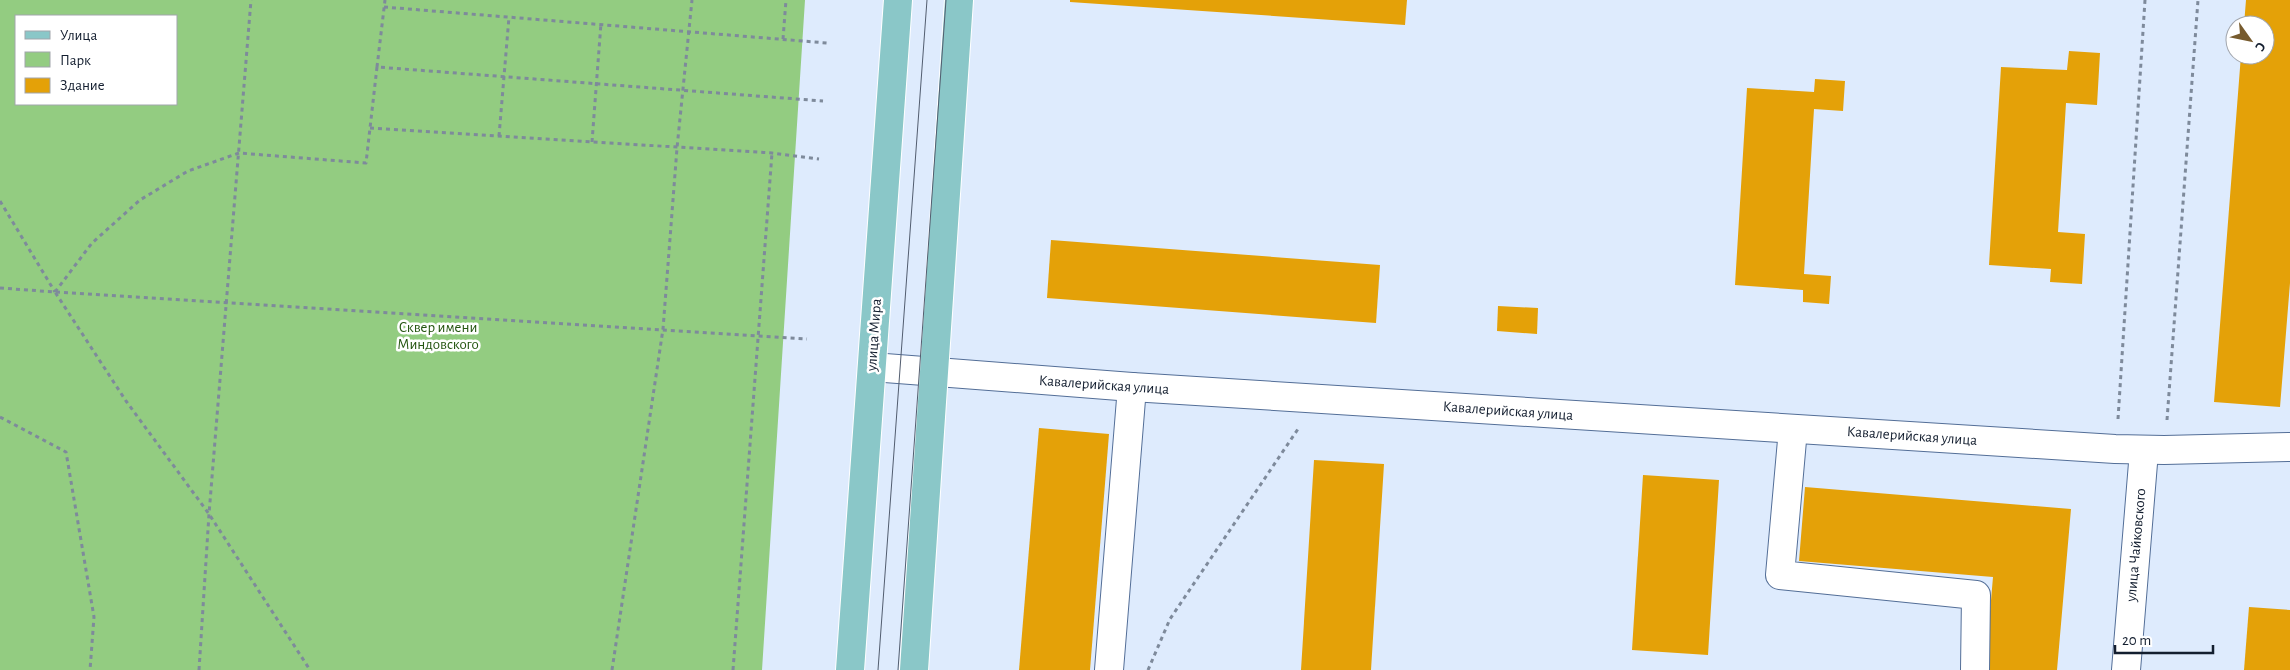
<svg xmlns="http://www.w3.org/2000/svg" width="2290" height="670" font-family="'Alegreya Sans',sans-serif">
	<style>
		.green { fill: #93cc81; fill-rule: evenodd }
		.building { fill: #e4a108 }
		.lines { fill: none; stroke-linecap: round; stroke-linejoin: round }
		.minor-casing { stroke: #536e97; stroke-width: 30 }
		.major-casing { stroke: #fff; stroke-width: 30 }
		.path { stroke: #7e8a9b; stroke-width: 3; stroke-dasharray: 4 4; stroke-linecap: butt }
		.minor { stroke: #fff; stroke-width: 28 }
		.major { stroke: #8ac7c8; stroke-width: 28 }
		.tram { stroke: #525d6f; stroke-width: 1 }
		.labels { text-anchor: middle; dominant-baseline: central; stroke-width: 5; stroke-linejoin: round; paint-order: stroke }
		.park-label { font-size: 15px; fill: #255611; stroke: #fff }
		.street-label { font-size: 15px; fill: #131e2f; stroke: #fff }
	</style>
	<rect width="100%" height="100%" fill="#deebfd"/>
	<!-- green -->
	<path class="green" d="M 0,0 L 805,0 L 762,670 L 0,670 ZM 16,16 L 176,16 L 176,104 L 16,104 Z"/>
	<!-- building -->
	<g class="building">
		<polygon points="1070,0 1407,0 1405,25 1070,2"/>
		<polygon points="2246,0 2290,0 2290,283 2280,407 2214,402 2241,55 2265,55 2265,25 2244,25"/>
		<polygon points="2069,51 2100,53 2097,105 2066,103 2058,232 2085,234 2082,284 2050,282 2051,269 1989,265 2001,67 2067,70"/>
		<polygon points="1815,79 1845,81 1843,111 1814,109 1804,274 1831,276 1829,304 1803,302 1803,290 1735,285 1747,88 1814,92"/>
		<polygon points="1051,240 1380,265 1376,323 1047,298"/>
		<polygon points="1498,306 1538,308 1537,334 1497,331"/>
		<polygon points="1039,428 1109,434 1090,670 1019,670"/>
		<polygon points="1314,460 1384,464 1371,670 1301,670"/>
		<polygon points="1643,475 1719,480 1708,655 1632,650"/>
		<polygon points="1805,487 2071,509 2057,670 1985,670 1993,577 1799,561"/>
		<polygon points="2249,607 2290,610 2290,670 2244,670"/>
	</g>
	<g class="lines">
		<!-- minor casing -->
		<g class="minor-casing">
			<g id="minor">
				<polyline points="872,367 1132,387 2115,449 2164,450 2290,447"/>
				<polyline points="1793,429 1780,575 1976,595 1975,670"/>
				<polyline points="1109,670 1132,387"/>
				<polyline points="2126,670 2144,451"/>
			</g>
		</g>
		<!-- major casing -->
		<g class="major-casing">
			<g id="major">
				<polyline points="850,670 898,0"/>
				<polyline points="914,670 959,0"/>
			</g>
		</g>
		<!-- path -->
		<g class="path">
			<polyline points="384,7 827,43"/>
			<polyline points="783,39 786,0"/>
			<polyline points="377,67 385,0"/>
			<polyline points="370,128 772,153 819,159"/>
			<polyline points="499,136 509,17"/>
			<polyline points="592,142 601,23"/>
			<polyline points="0,201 55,292"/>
			<polyline points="0,288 55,292 126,401 209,514 310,670"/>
			<polyline points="55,292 92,243 140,200 188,171 239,153 366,163 377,67 823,101"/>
			<polyline points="56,292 807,339"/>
			<polyline points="0,417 66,452 94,617 90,670"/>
			<polyline points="2118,419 2145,0"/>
			<polyline points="2167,420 2198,0"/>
			<polyline points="199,670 209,514 251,0"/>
			<polyline points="612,670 663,329 677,148 692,0"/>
			<polyline points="733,670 772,153"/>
			<polyline points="1148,670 1170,619 1298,429"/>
		</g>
		<!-- minor -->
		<use href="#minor" class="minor"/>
		<!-- major -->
		<use href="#major" class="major"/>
		<!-- tram -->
		<g class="tram">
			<polyline points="878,670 927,0"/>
			<polyline points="898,670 946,0"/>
		</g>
	</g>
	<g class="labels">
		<!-- park labels -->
		<g class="park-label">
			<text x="438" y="327">Сквер имени<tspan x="438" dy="17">Миндовского</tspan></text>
		</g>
		<!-- street labels -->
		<g class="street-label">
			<text transform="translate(874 335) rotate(-86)">улица Мира</text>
			<text transform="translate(1104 385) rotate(4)">Кавалерийская улица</text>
			<text transform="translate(1508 411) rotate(4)">Кавалерийская улица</text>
			<text transform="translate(1912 436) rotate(4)">Кавалерийская улица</text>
			<text transform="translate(2136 545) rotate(-85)">улица Чайковского</text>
		</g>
	</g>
	<!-- legend -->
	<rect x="15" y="15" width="162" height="90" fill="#ffffff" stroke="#a1a5ac"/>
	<rect x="25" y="31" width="25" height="8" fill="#8ac7c8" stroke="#a1a5ac"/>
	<text x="60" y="40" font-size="15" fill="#131e2f">Улица</text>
	<rect x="25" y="52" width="25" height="15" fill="#93cc81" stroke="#a1a5ac"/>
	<text x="60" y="65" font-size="15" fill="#131e2f">Парк</text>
	<rect x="25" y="78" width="25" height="15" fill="#e4a108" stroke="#a1a5ac"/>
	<text x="60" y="90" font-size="15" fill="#131e2f">Здание</text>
	<!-- north arrow -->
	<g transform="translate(2250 40) rotate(123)"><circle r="24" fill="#ffffff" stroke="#a1a5ac"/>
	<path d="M0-4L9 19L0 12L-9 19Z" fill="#775b2e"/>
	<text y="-8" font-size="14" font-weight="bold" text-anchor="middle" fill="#131e2f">С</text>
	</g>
	<!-- scale -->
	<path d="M2115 645v8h98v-8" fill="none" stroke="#131e2f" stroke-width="2.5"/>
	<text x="2122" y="645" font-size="15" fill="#131e2f" stroke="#ffffff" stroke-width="4" paint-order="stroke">20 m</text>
</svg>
